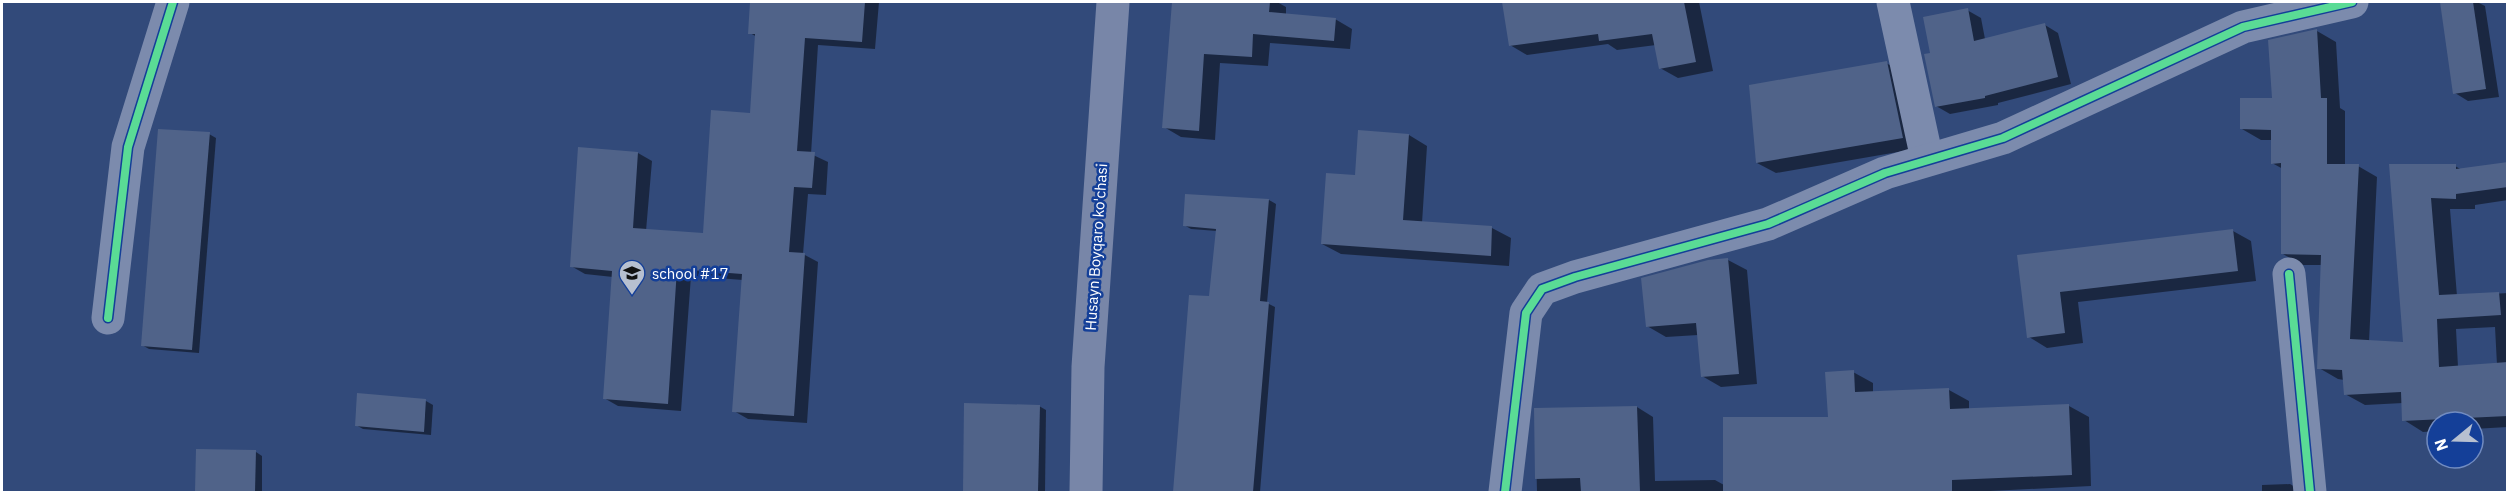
<svg xmlns="http://www.w3.org/2000/svg" width="2509" height="494" font-family="'IBM Plex Sans',sans-serif">
	<style>
		.shadow { fill: #0007; fill-rule: evenodd }
		.building { fill: #506389 }
		.lines { fill: none; stroke-linecap: round; stroke-linejoin: round }
		.minor { stroke: #7c8bad; stroke-width: 33 }
		.secondary { stroke: #7886a8; stroke-width: 33 }
		.cycleway-casing { stroke: #143f98; stroke-width: 11 }
		.cycleway { stroke: #5adb95; stroke-width: 8 }
		.labels { text-anchor: middle; dominant-baseline: central; stroke-width: 5; stroke-linejoin: round; paint-order: stroke }
		.street-label { font-size: 15px; fill: #fff; stroke: #143f98 }
		.poi-label { font-size: 15px; fill: #fff; stroke: #143f98; text-anchor: start }
	</style>
	<rect width="100%" height="100%" fill="#324a7a"/>
	<!-- shadow -->
	<g class="shadow">
		<polygon points="752,2 879,2 875,49 818,45 811,154 828,162 826,195 808,194 803,254 818,262 807,423 748,419 734,411 743,280 691,276 681,411 618,406 604,398 613,277 585,274 571,266 638,153 652,161 646,231 704,235 751,115 757,37 750,33"/>
		<polygon points="1173,2 1277,2 1286,7 1286,15 1335,19 1352,29 1350,49 1270,43 1268,66 1220,63 1215,140 1181,137 1164,127"/>
		<polygon points="1504,2 1699,2 1713,71 1678,78 1660,68 1656,45 1617,50 1608,44 1527,55 1510,45"/>
		<polygon points="2451,2 2477,2 2485,6 2499,97 2468,101 2455,93 2441,3"/>
		<polygon points="1967,10 1981,18 1985,39 2045,25 2058,33 2071,84 1998,103 1998,105 1950,114 1936,106 1932,55"/>
		<path d="M 2317,31 L 2336,42 L 2340,108 L 2345,111 L 2345,166 L 2358,166 L 2377,177 L 2369,342 L 2404,343 L 2391,166 L 2455,166 L 2462,170 L 2508,163 L 2508,200 L 2475,205 L 2475,209 L 2450,209 L 2457,296 L 2508,293 L 2508,427 L 2473,429 L 2473,422 L 2437,422 L 2437,431 L 2423,432 L 2404,420 L 2403,403 L 2365,405 L 2345,394 L 2344,380 L 2338,379 L 2319,368 L 2323,265 L 2302,265 L 2283,254 L 2283,169 L 2272,163 L 2272,140 L 2261,140 L 2242,129 L 2274,100 ZM 2495,327 L 2497,365 L 2458,367 L 2456,329 Z"/>
		<polygon points="1886,63 1905,73 1921,148 1776,173 1757,163"/>
		<polygon points="209,134 216,138 199,353 149,349 142,345"/>
		<polygon points="1409,135 1427,146 1422,223 1492,228 1511,238 1509,266 1341,254 1322,244 1356,176"/>
		<polygon points="1269,200 1276,204 1267,303 1275,307 1260,492 1174,492 1191,296 1210,298 1217,231 1191,229 1184,225"/>
		<polygon points="2233,231 2251,241 2256,281 2078,302 2083,343 2047,348 2029,337 2019,256"/>
		<polygon points="1728,260 1747,270 1757,384 1721,387 1702,376 1698,335 1666,337 1647,326"/>
		<polygon points="1853,372 1873,383 1873,393 1949,390 1969,401 1969,410 2069,406 2089,417 2091,486 1971,492 1537,492 1535,410 1637,407 1653,417 1655,481 1715,480 1724,485 1829,419"/>
		<polygon points="359,395 426,401 433,405 431,435 363,429 356,425"/>
		<polygon points="966,405 1039,406 1046,410 1045,492 964,492"/>
		<polygon points="197,450 256,452 262,456 262,492 196,492"/>
		<polygon points="2290,484 2304,492 2262,492 2262,485"/>
	</g>
	<!-- building -->
	<g class="building">
		<polygon points="750,2 865,2 862,42 805,38 797,151 815,152 812,188 794,187 789,252 805,253 794,416 732,412 742,274 677,269 668,404 603,399 612,271 570,267 578,147 638,152 633,228 703,233 711,110 750,113 755,34 748,34"/>
		<polygon points="1172,2 1270,2 1269,12 1336,18 1334,41 1253,34 1252,57 1204,54 1199,131 1162,128"/>
		<polygon points="1502,2 1684,2 1696,62 1659,69 1652,34 1599,41 1598,34 1509,46"/>
		<polygon points="2440,2 2473,2 2486,89 2453,94"/>
		<polygon points="1968,8 1974,41 2045,23 2058,77 1985,96 1985,98 1935,107 1924,54 1930,53 1923,17"/>
		<polygon points="2317,29 2321,98 2327,98 2327,164 2359,164 2350,339 2403,342 2389,164 2456,164 2456,169 2508,162 2508,187 2456,194 2456,199 2431,198 2439,295 2499,292 2501,315 2437,319 2439,367 2508,362 2508,416 2402,421 2401,392 2344,395 2342,370 2317,369 2321,255 2281,254 2281,163 2271,164 2271,130 2240,129 2240,98 2272,98 2268,40"/>
		<polygon points="1887,61 1903,138 1756,163 1749,85"/>
		<polygon points="158,129 210,132 192,350 141,346"/>
		<polygon points="1358,130 1409,134 1403,220 1492,226 1491,256 1321,244 1326,173 1355,175"/>
		<polygon points="1185,194 1269,199 1260,301 1269,302 1253,492 1173,492 1189,295 1209,296 1216,229 1183,226"/>
		<polygon points="2233,229 2238,271 2060,292 2065,333 2027,338 2017,255"/>
		<polygon points="1728,258 1739,374 1701,377 1696,323 1646,327 1641,278 1708,260"/>
		<polygon points="1854,370 1855,392 1949,388 1950,409 2069,404 2072,475 1952,480 1952,492 1723,492 1723,417 1828,417 1825,372"/>
		<polygon points="357,393 426,399 424,432 355,426"/>
		<polygon points="964,403 1040,405 1038,492 963,492"/>
		<polygon points="1637,406 1640,492 1581,492 1580,478 1535,479 1534,408"/>
		<polygon points="196,449 256,450 255,492 195,492"/>
	</g>
	<g class="lines">
		<!-- minor -->
		<g class="minor">
			<polyline points="1893,2 1927,159"/>
			<polyline points="2289,274 2310,492"/>
			<polyline points="108,318 128,147 173,2"/>
			<polyline points="1505,492 1526,313 1542,289 1575,277 1768,224 1885,173 2003,138 2243,27 2352,2"/>
		</g>
		<!-- secondary -->
		<polyline class="secondary" points="1086,492 1088,367 1113,2"/>
		<!-- cycleway casing -->
		<g class="cycleway-casing">
			<g id="cycleway">
				<polyline points="2289,274 2310,492"/>
				<polyline points="108,318 128,147 173,2"/>
				<polyline points="1505,492 1526,313 1542,289 1575,277 1768,224 1885,173 2003,138 2243,27 2352,2"/>
			</g>
		</g>
		<!-- cycleway -->
		<use href="#cycleway" class="cycleway"/>
	</g>
	<!-- icons -->
	<defs>
		<g id="school-pin" transform="scale(1.35)"><path d="M0 17L-7.5 6A9.5 9.5 0 1 1 7.5 6Z" fill="#b7c0d0" stroke="#143f98"/><path d="M0-5L7-2L0 1L-7-2ZM-4 1L0 2.5L4 1V4Q0 6-4 4Z" fill="#111"/></g>
	</defs>
	<g fill-rule="evenodd">
		<use href="#school-pin" x="632" y="273"/>
	</g>
	<g class="labels">
		<!-- street labels -->
		<g class="street-label">
			<text transform="translate(1096 247) rotate(-86)">Husayn Boyqaro ko'chasi</text>
		</g>
		<!-- poi labels -->
		<g class="poi-label">
			<text x="652" y="273">school #17</text>
		</g>
	</g>
	<!-- border -->
	<rect width="2509" height="494" fill="none" stroke="#ffffff" stroke-width="6"/>
	<!-- north arrow -->
	<g transform="translate(2455 440) rotate(251)"><circle r="28" fill="#143f98" stroke="#728cc1" stroke-width="1.5"/>
	<path d="M0-4.5L10 22L0 15L-10 22Z" fill="#b7c0d0"/>
	<text y="-9" font-size="16" font-weight="bold" text-anchor="middle" fill="#ffffff">N</text>
	</g>
</svg>
